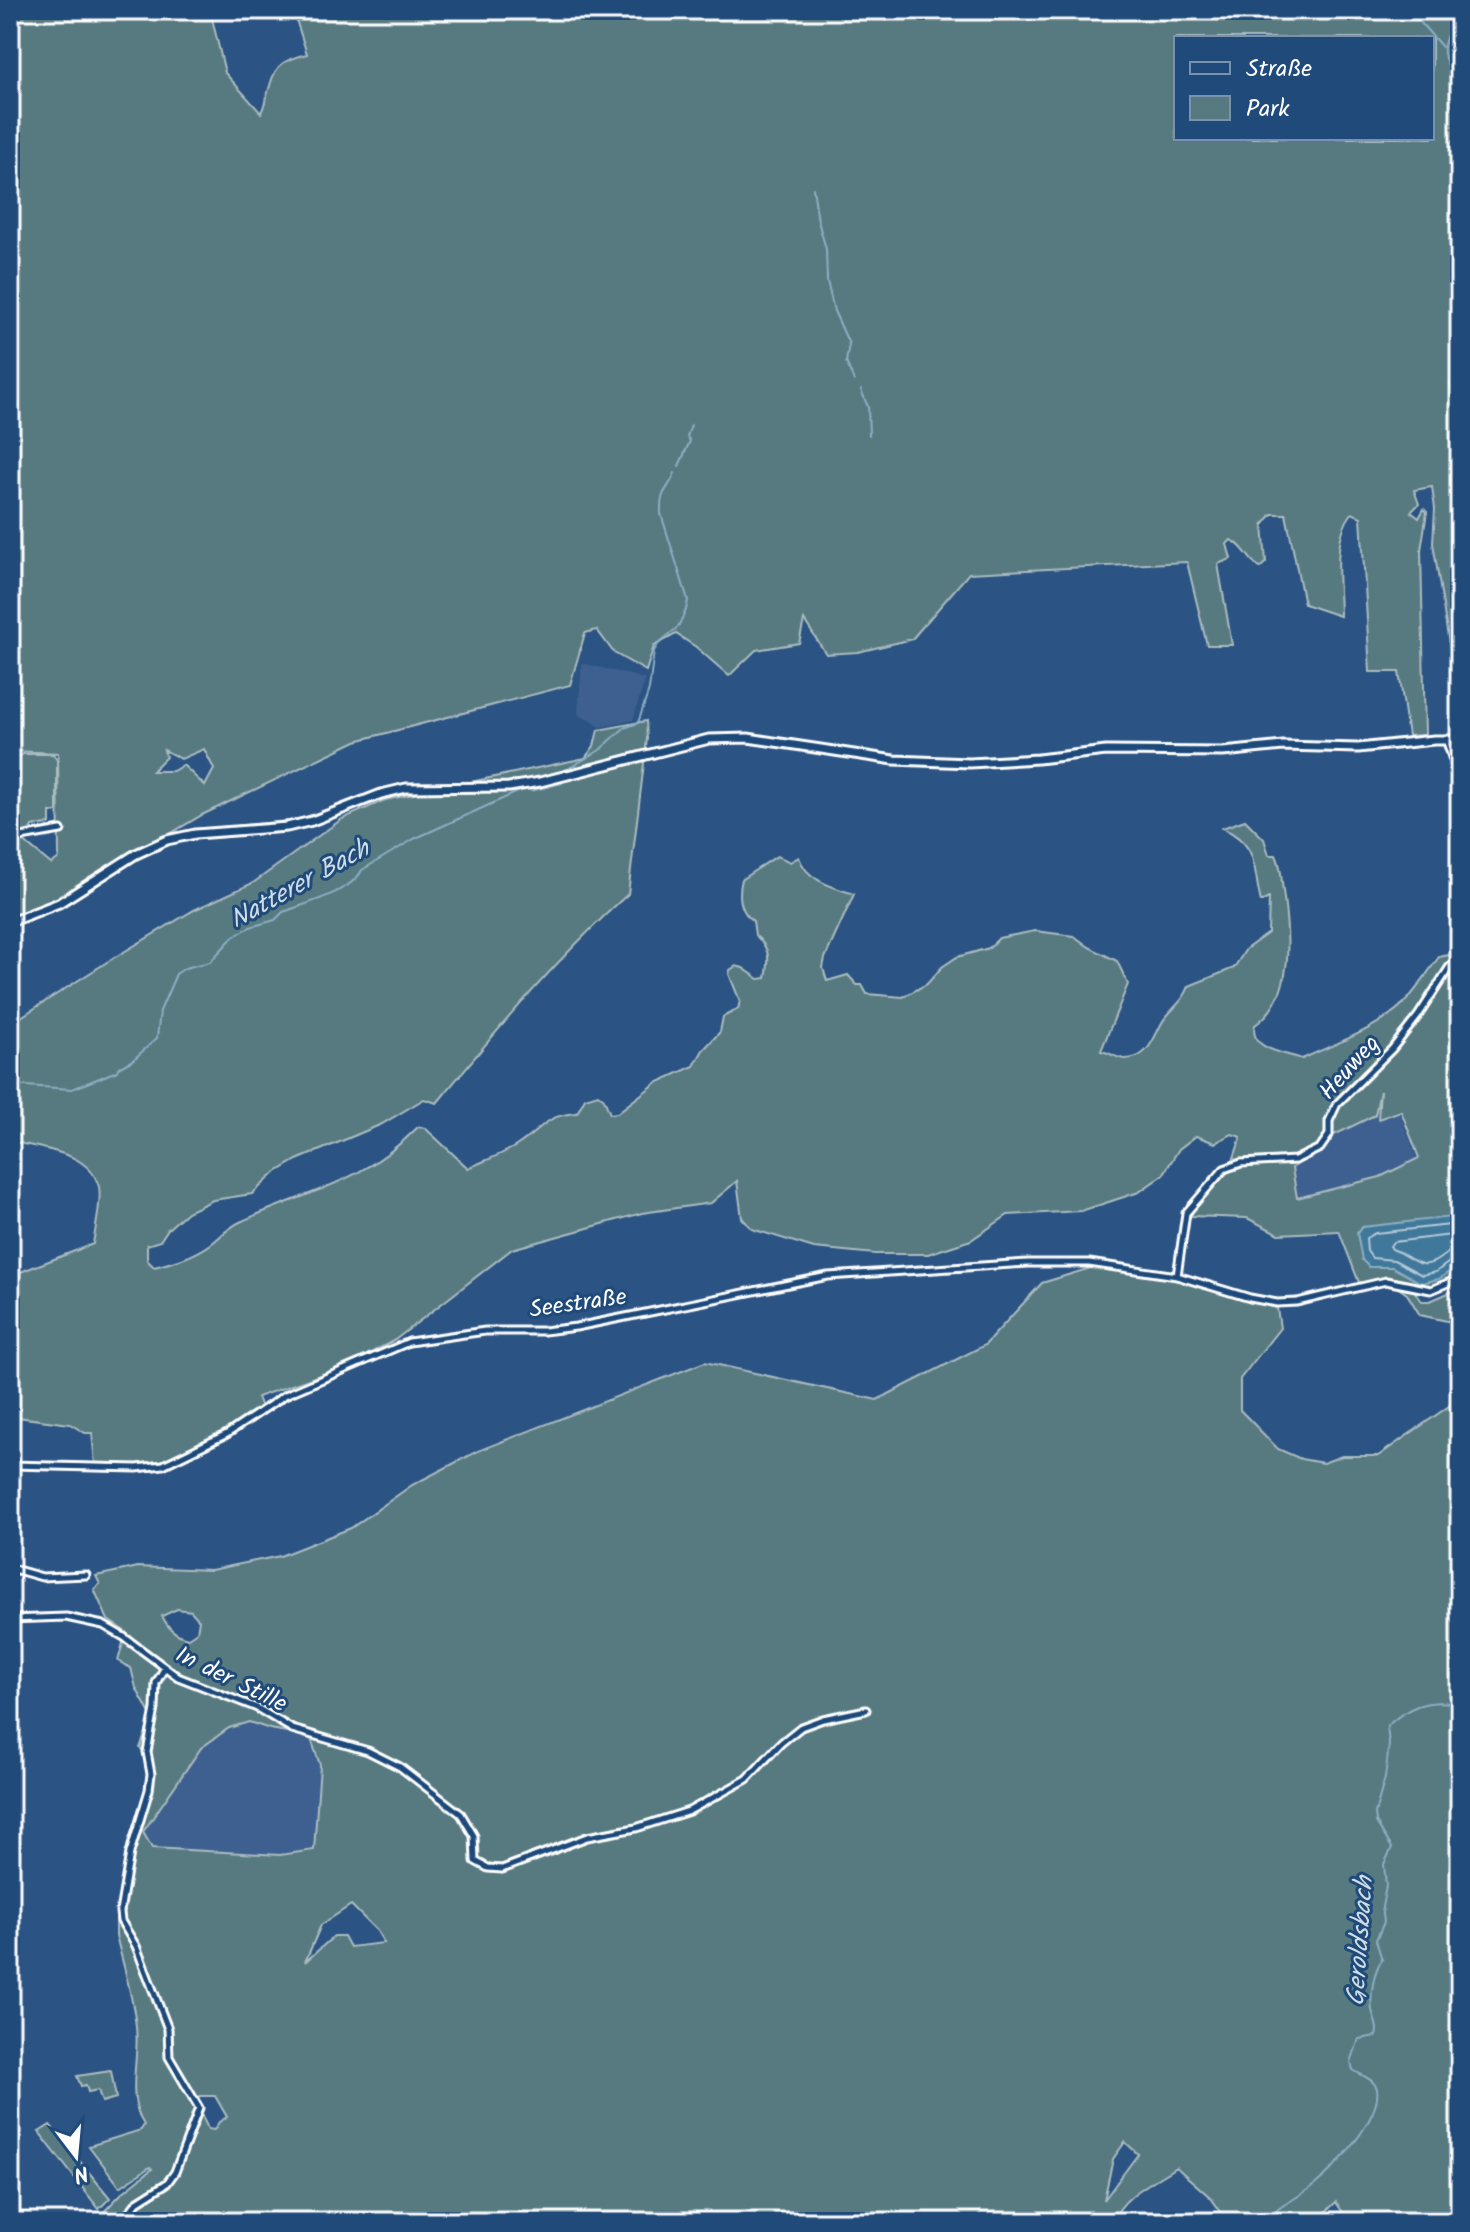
<svg xmlns="http://www.w3.org/2000/svg" width="1470" height="2232" font-family="Kalam,sans-serif">
	<style>
		.built { fill: #3e6190 }
		.green { fill: #577a80; stroke: #abbcc0; stroke-width: 2; fill-rule: evenodd }
		.water { fill: #40789b; stroke: #8caec3; stroke-width: 2 }
		.lines { fill: none; stroke-linecap: round; stroke-linejoin: round }
		.shore { stroke: #b3c9d7; stroke-width: 2 }
		.stream { stroke: #8caec3; stroke-width: 2 }
		.minor-casing { stroke: #fff; stroke-width: 11 }
		.major-casing { stroke: #fff; stroke-width: 13 }
		.minor { stroke: #1f4a7a; stroke-width: 5 }
		.major { stroke: #1f4a7a; stroke-width: 7 }
		.labels { text-anchor: middle; dominant-baseline: central; stroke-width: 6; stroke-linejoin: round; paint-order: stroke }
		.street-label { font-size: 24px; fill: #fff; stroke: #1f4a7a }
		.water-label { font-size: 26px; font-style: italic; fill: #cfdde6; stroke: #1f4a7a }
	</style>
	<rect width="100%" height="100%" fill="#2b5383"/>
	<filter id="ink" filterUnits="userSpaceOnUse"><feTurbulence type="fractalNoise" baseFrequency=".0125" numOctaves="2"/><feDisplacementMap in="SourceGraphic" scale="16" xChannelSelector="R" yChannelSelector="G"/><feConvolveMatrix kernelMatrix="1 2 1 2 8 2 1 2 1" color-interpolation-filters="sRGB"/></filter>
	<g filter="url(#ink)">
		<!-- built -->
		<g class="built">
			<polygon points="582,663 645,679 633,720 601,727 578,714"/>
			<polygon points="1399,1112 1417,1159 1380,1177 1297,1198 1292,1169 1318,1152 1332,1136 1375,1115 1377,1120"/>
			<polygon points="248,1722 270,1729 310,1736 320,1765 314,1850 280,1855 152,1848 143,1831 201,1748 229,1728"/>
		</g>
		<!-- green -->
		<g class="green">
			<path d="M 10,10 L 210,10 L 225,73 L 261,113 C 275,79 267,62 307,54 L 293,10 L 1460,10 L 1460,689 L 1456,688 L 1433,543 L 1435,509 L 1432,487 L 1414,490 L 1419,504 L 1411,512 L 1419,518 L 1424,509 L 1427,512 L 1421,550 L 1425,735 L 1408,736 L 1399,672 L 1370,672 L 1361,517 L 1352,513 C 1331,540 1340,584 1340,616 L 1304,604 L 1286,514 L 1272,514 L 1263,525 L 1266,562 L 1260,568 C 1248,560 1244,545 1231,540 L 1227,544 L 1231,559 L 1218,564 L 1232,645 L 1207,645 L 1187,562 L 969,573 L 912,639 L 858,652 L 826,654 L 804,620 L 799,643 L 756,650 L 729,676 L 696,647 L 676,634 L 654,646 L 646,671 L 614,653 L 597,630 L 585,633 L 570,685 L 356,741 L 202,815 L 75,890 L 10,920 L 10,847 L 23,841 L 51,864 L 59,858 L 58,753 L 10,751 ZM 1176,38 L 1432,38 L 1432,138 L 1176,138 ZM 204,749 L 214,769 L 205,786 L 183,765 L 173,771 L 152,771 L 166,757 L 164,750 L 181,759 Z"/>
			<path d="M 646,721 L 647,739 L 628,894 C 558,957 496,1031 437,1103 L 424,1099 L 382,1124 L 297,1160 L 275,1173 L 252,1194 L 213,1200 L 187,1212 L 168,1229 L 160,1241 L 147,1245 L 147,1260 L 154,1267 C 174,1262 193,1257 211,1244 C 220,1237 229,1227 240,1222 C 309,1190 361,1185 418,1127 L 425,1128 L 468,1168 C 484,1161 501,1155 516,1146 C 542,1130 544,1115 577,1113 L 585,1098 L 598,1094 L 604,1099 L 610,1114 L 617,1113 L 656,1083 L 694,1066 L 703,1050 L 720,1032 L 723,1017 L 738,1009 L 740,1001 L 729,974 L 730,970 L 736,966 L 743,968 L 759,979 L 766,978 C 770,958 770,948 755,935 L 753,921 C 740,911 738,895 742,879 L 777,856 L 790,862 L 799,857 C 806,880 832,887 854,894 L 825,958 L 823,968 L 827,981 L 848,975 L 857,985 L 862,985 L 867,994 L 903,997 L 927,984 L 942,967 L 957,957 L 989,948 L 999,938 L 1035,931 L 1074,936 L 1089,947 L 1117,961 L 1128,984 L 1101,1051 C 1109,1052 1118,1059 1125,1059 C 1149,1059 1153,1038 1163,1021 C 1172,1008 1184,1001 1189,986 L 1234,968 L 1246,949 L 1268,933 L 1269,898 L 1261,902 C 1252,867 1260,845 1222,828 L 1245,820 L 1264,839 L 1269,855 L 1276,855 C 1282,867 1281,878 1283,891 C 1289,933 1296,997 1255,1025 C 1248,1050 1286,1053 1302,1059 C 1336,1043 1378,1029 1405,1002 C 1418,989 1428,971 1439,957 L 1454,954 L 1455,994 L 1458,993 L 1456,993 L 1455,974 L 1460,974 L 1460,1278 L 1440,1286 L 1421,1288 L 1395,1278 L 1360,1285 L 1339,1231 L 1279,1234 L 1247,1218 L 1191,1216 L 1195,1207 L 1230,1170 L 1241,1137 L 1232,1134 L 1215,1143 L 1196,1136 L 1179,1149 L 1163,1175 L 1139,1192 L 1081,1211 L 1008,1215 L 971,1240 L 928,1254 L 875,1254 L 814,1248 L 752,1229 L 742,1218 L 737,1181 L 711,1203 L 642,1213 L 512,1249 L 395,1340 L 346,1366 L 257,1397 L 261,1407 C 230,1428 195,1455 158,1463 C 138,1467 116,1464 95,1464 L 92,1433 L 85,1433 L 70,1424 L 10,1416 L 10,1276 L 93,1244 C 95,1230 102,1200 99,1187 C 90,1152 43,1149 14,1142 L 10,1143 L 10,1024 L 107,962 L 194,910 L 253,883 L 342,819 L 385,800 L 585,758 L 594,746 L 598,730 ZM 1380,1091 L 1378,1119 L 1401,1111 L 1419,1158 L 1380,1177 L 1297,1198 L 1292,1168 L 1318,1152 L 1332,1136 L 1375,1115 Z"/>
			<polygon points="23,754 53,754 57,760 57,812 50,812 50,824 32,826 30,830 10,837 10,782 14,760"/>
			<path d="M 1097,1266 L 1176,1279 L 1277,1308 L 1280,1328 L 1240,1379 L 1240,1410 L 1278,1449 L 1301,1459 L 1323,1463 L 1342,1456 L 1378,1456 L 1449,1406 L 1460,1389 L 1460,2222 L 1346,2222 L 1347,2219 L 1336,2202 L 1315,2222 L 1228,2222 L 1211,2198 L 1176,2167 C 1155,2181 1121,2196 1113,2222 L 94,2222 L 122,2193 L 152,2169 L 150,2167 L 120,2187 L 89,2146 L 141,2130 L 144,2125 C 125,2096 140,2059 136,2027 C 133,1996 123,1965 116,1935 L 116,1919 L 123,1918 L 125,1900 L 120,1897 L 128,1842 L 152,1773 L 145,1753 L 140,1748 L 147,1729 L 152,1728 L 156,1713 L 149,1712 L 136,1688 L 131,1668 L 118,1661 L 126,1632 L 108,1620 L 94,1589 L 100,1584 L 96,1576 L 138,1567 L 211,1570 L 280,1556 L 351,1528 L 412,1485 L 478,1451 L 705,1362 L 877,1400 L 985,1345 L 1042,1283 ZM 177,1609 L 191,1611 L 199,1620 L 197,1632 L 188,1638 C 175,1635 168,1628 162,1616 ZM 249,1722 L 270,1729 L 310,1736 L 320,1765 L 314,1850 L 280,1855 L 152,1848 L 143,1832 L 201,1748 L 229,1728 ZM 351,1905 L 377,1931 L 384,1943 L 350,1947 L 344,1936 L 334,1936 L 305,1962 L 321,1925 ZM 200,2096 L 215,2096 L 227,2117 L 219,2122 L 214,2130 L 208,2129 L 198,2107 L 200,2105 L 196,2099 ZM 1125,2142 L 1138,2154 L 1104,2200 L 1113,2159 Z"/>
			<polygon points="1394,1285 1414,1291 1422,1301 1430,1301 1460,1288 1460,1327 1456,1323 1420,1315 1407,1294"/>
			<polygon points="111,2071 116,2098 102,2102 98,2090 88,2092 86,2085 81,2086 77,2076"/>
			<polygon points="50,2125 110,2198 99,2209 39,2132"/>
		</g>
		<!-- water -->
		<polygon class="water" points="1460,1216 1460,1264 1439,1279 1421,1283 1392,1267 1369,1267 1362,1260 1357,1233 1362,1227"/>
		<g class="lines">
			<!-- shore -->
			<g class="shore">
				<polyline points="1460,1224 1375,1233 1366,1238 1367,1251 1372,1258 1394,1260 1422,1275 1436,1272 1453,1259 1460,1258"/>
				<path d="M 1460,1234 L 1393,1242 L 1390,1246 L 1392,1249 C 1402,1252 1413,1263 1423,1264 C 1437,1266 1446,1249 1460,1248"/>
			</g>
			<!-- stream -->
			<g class="stream">
				<polyline points="1414,10 1420,22 1442,47"/>
				<path d="M 1456,10 C 1453,28 1437,44 1447,63 C 1450,69 1456,72 1460,78"/>
				<polyline points="813,188 818,221 826,249 827,281 834,311 849,344 846,362 854,381"/>
				<polyline points="1460,264 1457,274 1460,282"/>
				<polyline points="1460,371 1450,383 1460,407"/>
				<polyline points="861,390 868,407 869,435"/>
				<polyline points="679,466 690,441 687,437 691,425"/>
				<path d="M 561,773 L 600,750 L 624,728 L 638,723 L 649,690 L 654,651 L 659,643 L 678,627 L 686,610 L 688,600 L 661,514 C 660,488 668,492 675,473"/>
				<polyline points="531,791 562,783"/>
				<path d="M 294,820 C 329,811 359,794 392,787"/>
				<polyline points="194,830 287,821"/>
				<polyline points="158,839 177,833"/>
				<polyline points="104,870 154,841"/>
				<polyline points="52,902 68,893"/>
				<path d="M 10,1085 L 72,1089 L 117,1071 L 118,1068 L 133,1060 L 157,1038 L 160,1011 L 176,974 L 185,968 L 210,962 L 233,937 L 250,927 L 275,920 L 283,912 C 304,904 352,892 362,870 L 414,839 L 520,791"/>
				<path d="M 1262,2222 C 1276,2207 1297,2199 1313,2186 C 1334,2171 1382,2116 1377,2089 C 1374,2079 1361,2075 1353,2070 L 1351,2062 L 1359,2039 L 1376,2036 C 1379,2027 1374,2020 1372,2010 C 1370,1997 1373,1971 1382,1960 L 1376,1940 L 1384,1922 L 1382,1907 L 1386,1886 L 1384,1864 L 1392,1848 L 1376,1822 L 1375,1813 L 1385,1778 L 1389,1745 L 1387,1726 C 1408,1707 1424,1700 1452,1703 L 1460,1711"/>
			</g>
			<!-- minor casing -->
			<g class="minor-casing">
				<g id="minor">
					<polyline points="1446,739 1458,775 1455,951 1457,958"/>
					<polyline points="10,839 61,830"/>
					<polyline points="1177,1276 1186,1213 1224,1169 1241,1163 1295,1160 1320,1148 1329,1135 1329,1121 1337,1104 1392,1049 1418,1016 1449,968 1460,956"/>
					<polyline points="10,1465 137,1468 163,1465 227,1434 285,1395 409,1342 485,1331 544,1331 576,1327 828,1276 1028,1263 1089,1263 1177,1276 1250,1298 1277,1303 1297,1302 1386,1281 1431,1290 1460,1278"/>
					<polyline points="10,1568 42,1577 86,1575"/>
					<polyline points="10,1619 66,1617 103,1625 124,1637 178,1677 257,1708 292,1729 368,1751 400,1767 461,1814 474,1836 475,1861 488,1868 502,1869 587,1837 636,1828 689,1811 747,1779 781,1743 801,1727 823,1719 866,1710"/>
					<polyline points="122,2222 137,2202 167,2183 175,2172 199,2108 169,2057 168,2029 136,1946 121,1921 120,1912 130,1853 149,1790 151,1774 147,1752 155,1709 156,1683 164,1669"/>
				</g>
			</g>
			<!-- major casing -->
			<g class="major-casing">
				<polyline id="major" points="10,922 59,903 136,854 167,840 195,834 287,827 312,821 381,794 406,788 509,787 540,782 709,739 748,738 894,760 970,763 1038,759 1106,751 1223,752 1283,746 1358,748 1434,740 1460,740"/>
			</g>
			<!-- minor -->
			<use href="#minor" class="minor"/>
			<!-- major -->
			<use href="#major" class="major"/>
		</g>
	</g>
	<g class="labels">
		<!-- street labels -->
		<g class="street-label">
			<text transform="translate(1350 1068) rotate(-48)">Heuweg</text>
			<text transform="translate(578 1304) rotate(-8)">Seestraße</text>
			<text transform="translate(231 1680) rotate(26)">In der Stille</text>
		</g>
		<!-- water labels -->
		<g class="water-label">
			<text transform="translate(300 885) rotate(-29)">Natterer Bach</text>
			<text transform="translate(1361 1941) rotate(-86)">Geroldsbach</text>
		</g>
	</g>
	<!-- margin -->
	<rect width="1470" height="2232" fill="none" stroke="#1f4a7a" stroke-width="40"/>
	<rect x="20" y="20" width="1430" height="2192" fill="none" stroke="#fff" stroke-width="3" filter="url(#ink)"/>
	<!-- legend -->
	<rect x="1174" y="36" width="260" height="104" fill="#1f4a7a" stroke="#7992af" stroke-width="2"/>
	<rect x="1190" y="62" width="40" height="12" fill="#1f4a7a" stroke="#7992af" stroke-width="2"/>
	<text x="1246" y="76" font-size="24" fill="#ffffff">Straße</text>
	<rect x="1190" y="96" width="40" height="24" fill="#577a80" stroke="#7992af" stroke-width="2"/>
	<text x="1246" y="116" font-size="24" fill="#ffffff">Park</text>
	<!-- north arrow -->
	<g transform="translate(76 2156) rotate(164)" stroke="#1f4a7a" stroke-width="6" paint-order="stroke">
	<path d="M0-6L14 30L0 20L-14 30Z" fill="#ffffff"/>
	<text y="-12" font-size="22" font-weight="bold" text-anchor="middle" fill="#ffffff">N</text>
	</g>
</svg>
